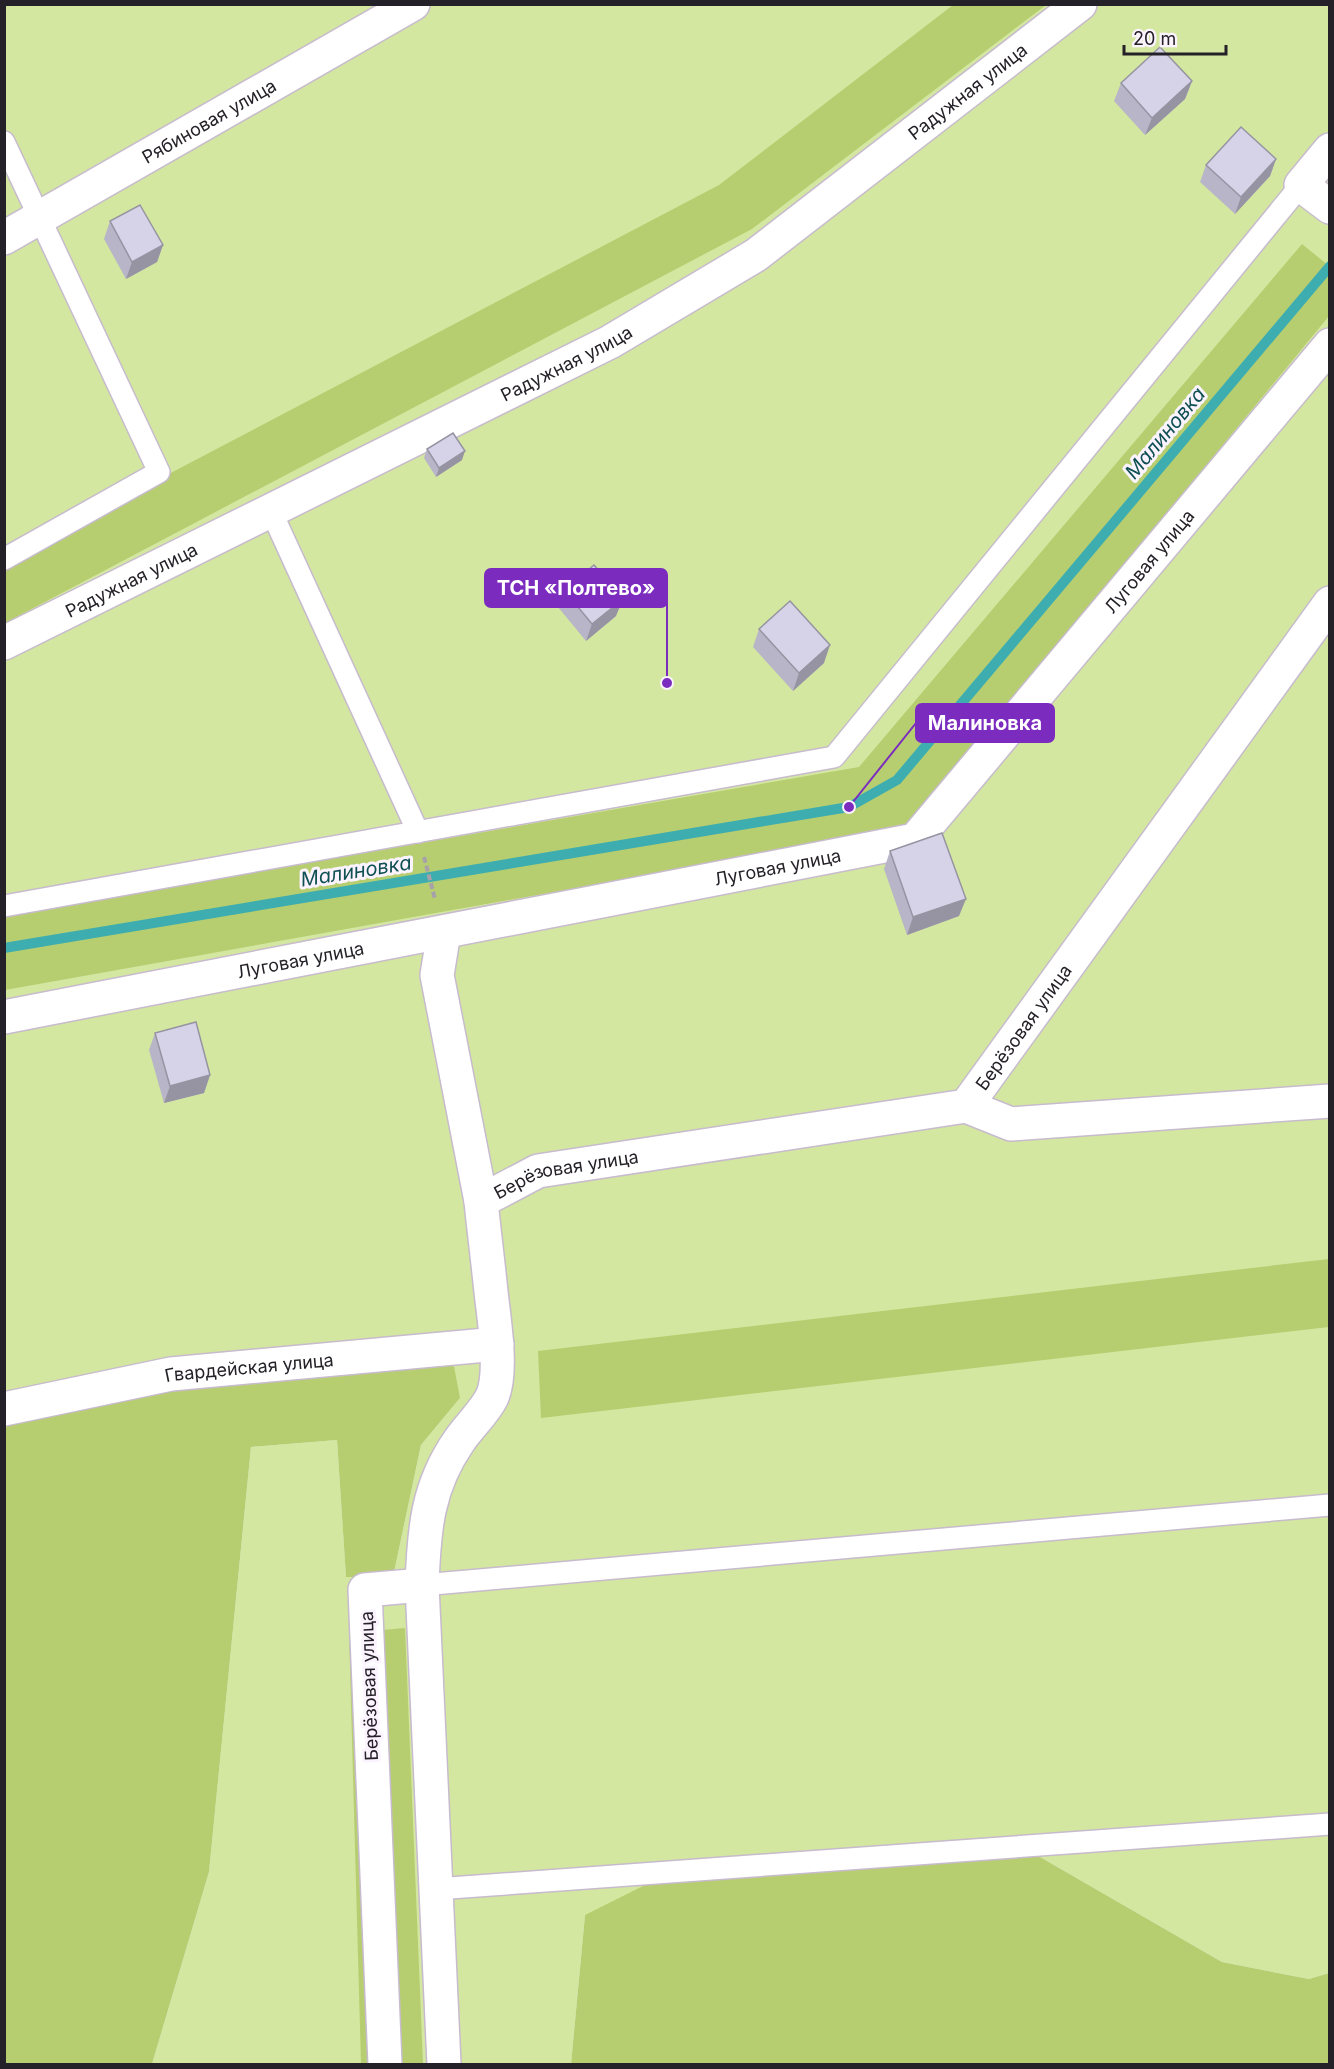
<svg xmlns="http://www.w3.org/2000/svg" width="1334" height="2069" font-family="Inter,sans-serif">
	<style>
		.green { fill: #d3e7a0 }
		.forest { fill: #b6ce70 }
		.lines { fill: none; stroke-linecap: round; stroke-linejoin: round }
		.stream { stroke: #3eadb0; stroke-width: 10 }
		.lane-casing { stroke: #c7bbcd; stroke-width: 24 }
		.street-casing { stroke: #c7bbcd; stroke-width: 36 }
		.path { stroke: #a7a1aa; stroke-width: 4; stroke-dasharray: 6 3; stroke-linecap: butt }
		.lane { stroke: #fff; stroke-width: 21 }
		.street { stroke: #fff; stroke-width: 33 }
		.wall { fill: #b8b5c8 }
		.shaded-wall { fill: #9694a2 }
		.building { fill: #d6d3e8; stroke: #9694a2; stroke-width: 1.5 }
		.labels { text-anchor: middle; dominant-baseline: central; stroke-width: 6; stroke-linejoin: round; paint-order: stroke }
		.street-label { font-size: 18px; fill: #252128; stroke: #fbf3fe }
		.water-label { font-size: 20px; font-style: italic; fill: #0f5052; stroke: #fbf3fe }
		.leader { fill: none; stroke: #7b2cbf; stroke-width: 2 }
		.callout-dot { fill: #7b2cbf; stroke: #fbf3fe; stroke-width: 2 }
		.callout { fill: #7b2cbf; stroke: #7b2cbf; stroke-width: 2 }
		.callout-label { font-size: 20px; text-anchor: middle; font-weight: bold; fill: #fff }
	</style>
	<rect width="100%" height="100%" fill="#fbf3fe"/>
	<!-- green -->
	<polygon class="green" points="4,5 1329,5 1329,1973 1309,1979 1222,1962 1021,1846 585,1915 571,2064 152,2064 209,1872 251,1447 337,1440 346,1576 393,1577 421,1445 460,1398 5,1409"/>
	<!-- forest -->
	<g class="forest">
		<polygon points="953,5 1046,5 752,229 5,623 5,560 719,185"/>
		<polygon points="1302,244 1329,266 1329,316 907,829 5,990 5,915 859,767"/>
		<polygon points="1329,1259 1329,1327 541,1418 538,1351"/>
		<polygon points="453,1361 460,1398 421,1445 393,1577 346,1577 337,1440 251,1447 209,1872 152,2064 5,2064 4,1409 171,1374"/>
		<polygon points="405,1628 423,2064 361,2064 349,1633"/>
		<polygon points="1021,1846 1222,1962 1309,1979 1329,1973 1329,2064 571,2064 585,1915 671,1872"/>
	</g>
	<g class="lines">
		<!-- stream -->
		<polyline class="stream" points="4,948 849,807 897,780 1330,266"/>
		<!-- lane casing -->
		<g class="lane-casing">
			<g id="lane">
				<polyline points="4,142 159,472 4,559"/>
				<polyline points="271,511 418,832"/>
				<polyline points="4,906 834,757 1301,185"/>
				<polyline points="422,1585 1330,1505"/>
				<polyline points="436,1889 1330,1824"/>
			</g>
		</g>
		<!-- street casing -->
		<g class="street-casing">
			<g id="street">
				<polyline points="1330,150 1301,185 1330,207"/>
				<path id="s1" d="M 4,238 L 413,4"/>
				<path id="s2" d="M 4,643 L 610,342 L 756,255 L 1080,4"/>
				<polyline points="444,932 437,975 481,1201"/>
				<path id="s3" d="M 4,1017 L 915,840 L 1330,345"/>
				<polyline points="966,1106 1011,1124 1330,1101"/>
				<path id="s4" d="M 4,1409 L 171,1374 L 497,1344"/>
				<polyline points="385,2064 365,1590 422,1585"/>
				<path id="s5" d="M 444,2064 L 422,1585 C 424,1530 427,1487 459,1441 C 469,1426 484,1413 492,1397 C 503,1373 494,1319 491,1292 C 488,1262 484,1231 481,1201 L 538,1171 L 966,1106 L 1330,603"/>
			</g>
		</g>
		<!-- path -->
		<polyline class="path" points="424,857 435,899"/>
		<!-- lane -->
		<use href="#lane" class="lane"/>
		<!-- street -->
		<use href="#street" class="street"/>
	</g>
	<!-- wall -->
	<g class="wall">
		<polygon points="1192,81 1185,99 1145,135 1114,101 1121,83"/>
		<polygon points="1276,159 1270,176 1235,214 1200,182 1206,165"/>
		<polygon points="110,221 163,245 157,262 126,279 104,239"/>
		<polygon points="427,449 462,460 436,477 424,458"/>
		<polygon points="564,590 616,616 586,641 558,607"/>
		<polygon points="759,629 824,663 793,691 753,647"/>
		<polygon points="890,851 959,916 907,935 884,869"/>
		<polygon points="155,1033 210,1075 204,1093 164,1103 149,1050"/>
	</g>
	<!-- shaded-wall -->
	<g class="shaded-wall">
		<polygon points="1192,81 1185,99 1145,135 1152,118"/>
		<polygon points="1276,159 1270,176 1235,214 1241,197"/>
		<polygon points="163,245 157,262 126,279 132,262"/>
		<polygon points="465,451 462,460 436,477 439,468"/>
		<polygon points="623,599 616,616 586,641 592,624"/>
		<polygon points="830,645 824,663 793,691 799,673"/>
		<polygon points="966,899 959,916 907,935 913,917"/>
		<polygon points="210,1075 204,1093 164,1103 170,1086"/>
	</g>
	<!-- building -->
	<g class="building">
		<polygon points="1160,47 1192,81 1152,118 1121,83"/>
		<polygon points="1241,127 1276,159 1241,197 1206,165"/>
		<polygon points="140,205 163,245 132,262 110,221"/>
		<polygon points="453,433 465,451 439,468 427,449"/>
		<polygon points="594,565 623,599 592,624 564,590"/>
		<polygon points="790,601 830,645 799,673 759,629"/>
		<polygon points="942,833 966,899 913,917 890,851"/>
		<polygon points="196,1022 210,1075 170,1086 155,1033"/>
	</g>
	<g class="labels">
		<!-- street labels -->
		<g class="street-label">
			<text stroke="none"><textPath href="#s2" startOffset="1114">Радужная улица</textPath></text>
			<text stroke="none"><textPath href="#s1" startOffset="236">Рябиновая улица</textPath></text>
			<text stroke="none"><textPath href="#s2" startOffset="628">Радужная улица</textPath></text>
			<text stroke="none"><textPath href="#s3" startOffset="1292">Луговая улица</textPath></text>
			<text stroke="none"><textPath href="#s2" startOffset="142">Радужная улица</textPath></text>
			<text stroke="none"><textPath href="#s3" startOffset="788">Луговая улица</textPath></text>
			<text stroke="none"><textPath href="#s3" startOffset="302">Луговая улица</textPath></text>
			<text stroke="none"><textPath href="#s5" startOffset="1478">Берёзовая улица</textPath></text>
			<text stroke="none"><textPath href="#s5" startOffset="974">Берёзовая улица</textPath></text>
			<text stroke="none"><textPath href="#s4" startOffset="249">Гвардейская улица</textPath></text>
			<text transform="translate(369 1686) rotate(-92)">Берёзовая улица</text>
		</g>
		<!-- water labels -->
		<g class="water-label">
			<text transform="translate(1165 433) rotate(-50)">Малиновка</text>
			<text transform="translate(356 871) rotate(-9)">Малиновка</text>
		</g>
	</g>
	<!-- callouts -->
	<path class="leader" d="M667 683L667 588M849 807L916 723"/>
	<g class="callout-dot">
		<circle cx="667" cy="683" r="6"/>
		<circle cx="849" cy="807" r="6"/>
	</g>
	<g class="callout">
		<rect x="485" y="569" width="182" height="38" rx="6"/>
		<rect x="916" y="704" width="138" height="38" rx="6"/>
	</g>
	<g class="callout-label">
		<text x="576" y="595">ТСН «Полтево»</text>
		<text x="985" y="730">Малиновка</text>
	</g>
	<!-- border -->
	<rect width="1334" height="2069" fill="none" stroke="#252128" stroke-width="12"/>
	<!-- scale -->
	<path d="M1124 45v9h102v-9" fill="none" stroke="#252128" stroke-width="3"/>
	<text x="1133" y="45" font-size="18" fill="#252128" stroke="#fbf3fe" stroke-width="4.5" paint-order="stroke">20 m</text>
</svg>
